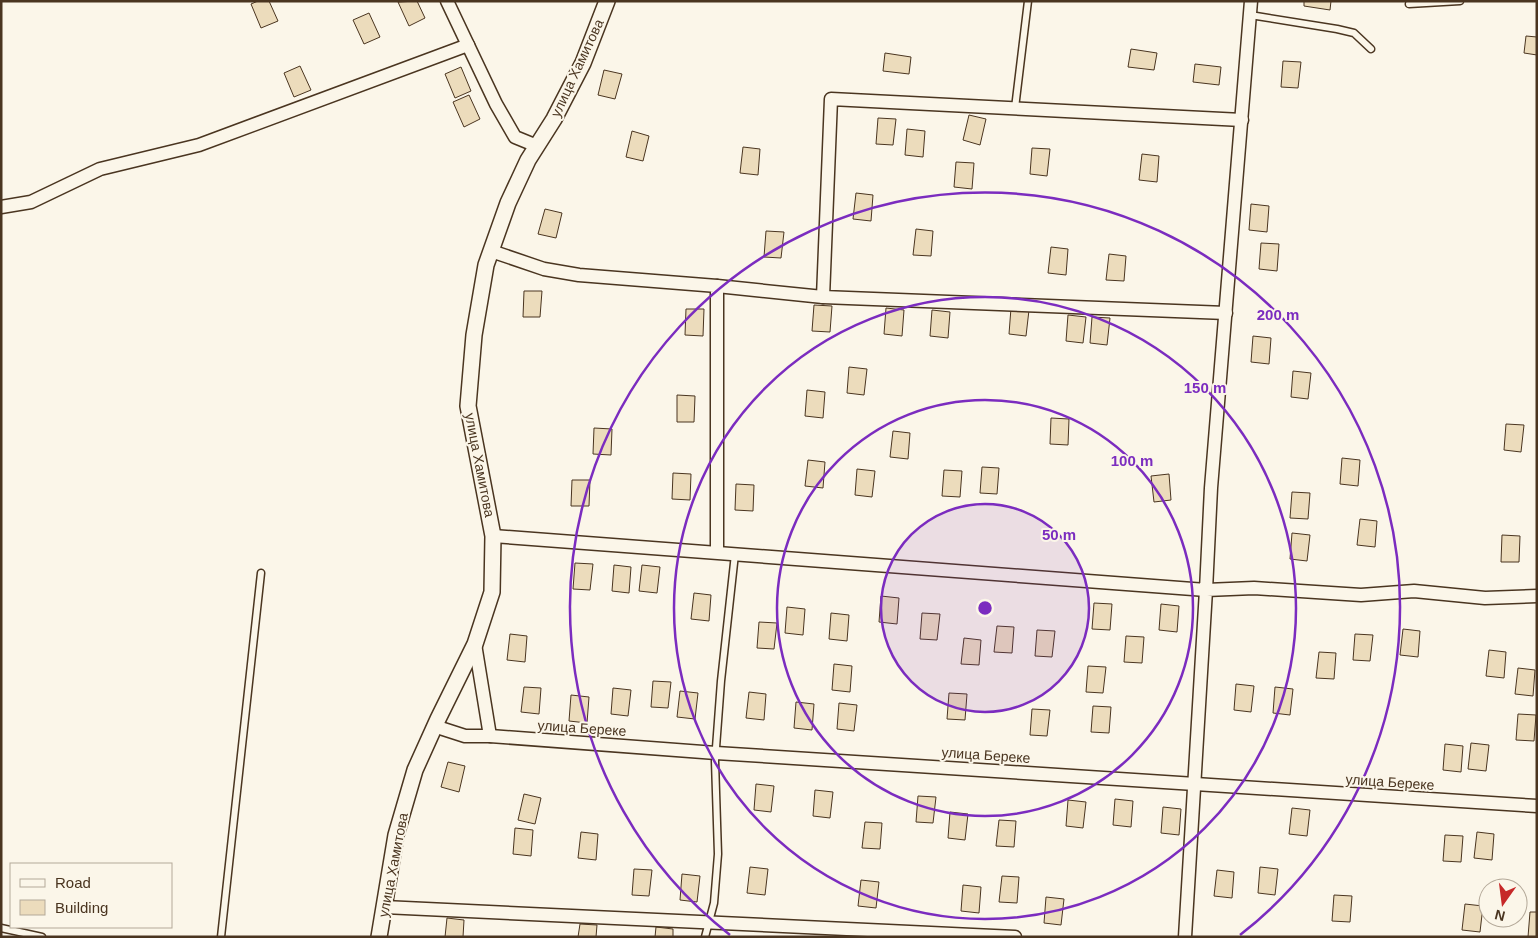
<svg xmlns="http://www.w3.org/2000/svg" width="1538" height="938" font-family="Helvetica,sans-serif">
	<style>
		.building { fill: #ecdcbc; stroke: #4a3520 }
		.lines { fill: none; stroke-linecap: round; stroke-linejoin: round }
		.service-casing { stroke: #4a3520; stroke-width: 9 }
		.minor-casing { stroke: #4a3520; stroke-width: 15 }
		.tertiary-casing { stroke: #4a3520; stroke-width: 18 }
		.service { stroke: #fbf6e9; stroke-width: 6 }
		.minor { stroke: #fbf6e9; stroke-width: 12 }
		.tertiary { stroke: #fbf6e9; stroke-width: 15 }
		.ring { fill: none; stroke: #7b2cbf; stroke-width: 2.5 }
		.labels { text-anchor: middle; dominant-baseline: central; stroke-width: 4; stroke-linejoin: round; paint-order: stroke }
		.street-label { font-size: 14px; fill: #4a3520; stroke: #fbf6e9 }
		.centre { fill: #7b2cbf; stroke: #fbf6e9; stroke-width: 2.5 }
		.ring-label { font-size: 15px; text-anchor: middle; font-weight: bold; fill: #7b2cbf; stroke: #fbf6e9; stroke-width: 4; stroke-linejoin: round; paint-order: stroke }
	</style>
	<rect width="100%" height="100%" fill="#fbf6e9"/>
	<!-- building -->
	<g class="building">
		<polygon points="258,1 269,1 278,21 261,28 251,4"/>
		<polygon points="417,1 425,18 409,26 398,2"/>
		<polygon points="1304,1 1331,1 1330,10 1304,6"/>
		<polygon points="369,13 380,37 364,44 353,20"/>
		<polygon points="1526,36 1537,37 1537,55 1524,53"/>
		<polygon points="1131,49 1157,53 1154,70 1128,67"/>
		<polygon points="885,53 911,57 909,74 883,71"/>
		<polygon points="1283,61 1301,62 1298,88 1281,87"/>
		<polygon points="1195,64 1221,67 1219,85 1193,82"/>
		<polygon points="300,66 311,90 294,97 284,73"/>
		<polygon points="461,67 471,91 455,98 445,74"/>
		<polygon points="604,70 622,74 615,99 598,95"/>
		<polygon points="469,95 480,119 464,127 453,102"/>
		<polygon points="969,115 986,119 980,145 963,140"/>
		<polygon points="878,118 896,119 893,145 876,144"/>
		<polygon points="907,129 925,131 923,157 905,155"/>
		<polygon points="632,131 649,136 643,161 626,157"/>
		<polygon points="743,147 760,149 758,175 740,173"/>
		<polygon points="1032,148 1050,149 1047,176 1030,174"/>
		<polygon points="1142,154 1159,156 1157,182 1139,180"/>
		<polygon points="956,162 974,163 972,189 954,187"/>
		<polygon points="856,193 873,195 871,221 853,219"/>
		<polygon points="1251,204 1269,206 1267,232 1249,230"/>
		<polygon points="545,209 562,213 556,238 538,234"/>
		<polygon points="916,229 933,231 931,256 913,255"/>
		<polygon points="766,231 784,232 781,258 764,257"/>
		<polygon points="1261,243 1279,244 1277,271 1259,269"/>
		<polygon points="1051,247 1068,249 1066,275 1048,273"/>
		<polygon points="1109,254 1126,256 1124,281 1106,280"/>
		<polygon points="524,291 542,291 540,317 523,317"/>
		<polygon points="814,305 832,306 830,332 812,331"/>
		<polygon points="886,308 904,310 902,336 884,334"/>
		<polygon points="1011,308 1029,310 1026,336 1009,334"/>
		<polygon points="686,309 704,309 703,336 685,335"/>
		<polygon points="932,310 950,312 948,338 930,336"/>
		<polygon points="1068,315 1086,317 1083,343 1066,341"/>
		<polygon points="1092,317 1110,318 1107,345 1090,343"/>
		<polygon points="1253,336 1271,338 1269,364 1251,362"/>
		<polygon points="849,367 867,369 864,395 847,393"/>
		<polygon points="1293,371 1311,373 1308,399 1291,397"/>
		<polygon points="807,390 825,392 823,418 805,416"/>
		<polygon points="677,395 695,396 694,422 677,422"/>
		<polygon points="1051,418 1069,419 1068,445 1050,444"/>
		<polygon points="1506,424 1524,425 1521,452 1504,450"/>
		<polygon points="594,428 612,429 611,455 593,454"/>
		<polygon points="893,431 910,433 908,459 890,457"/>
		<polygon points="1342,458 1360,460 1358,486 1340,484"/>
		<polygon points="808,460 825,462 823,488 805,486"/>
		<polygon points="982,467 999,468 997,494 980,493"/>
		<polygon points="857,469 875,471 872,497 855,495"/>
		<polygon points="944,470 962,471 960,497 942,496"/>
		<polygon points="673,473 691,474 690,500 672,499"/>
		<polygon points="1169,474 1171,500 1154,502 1151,476"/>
		<polygon points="572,480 590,480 589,506 571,506"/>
		<polygon points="736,484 754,485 753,511 735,510"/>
		<polygon points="1292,492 1310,493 1308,519 1290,518"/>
		<polygon points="1360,519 1377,521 1375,547 1357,545"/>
		<polygon points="1292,533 1310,535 1307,561 1290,559"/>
		<polygon points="1502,535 1520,536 1519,562 1501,562"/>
		<polygon points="575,563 593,564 590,590 573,589"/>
		<polygon points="614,565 631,567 629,593 612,591"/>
		<polygon points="642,565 660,567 657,593 639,591"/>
		<polygon points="694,593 711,595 709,621 691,619"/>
		<polygon points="881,596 899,598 897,624 879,622"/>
		<polygon points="1094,603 1112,604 1110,630 1092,629"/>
		<polygon points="1161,604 1179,606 1177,632 1159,630"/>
		<polygon points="787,607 805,609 803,635 785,633"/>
		<polygon points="831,613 849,615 847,641 829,639"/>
		<polygon points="922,613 940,614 937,640 920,639"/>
		<polygon points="759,622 777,623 774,649 757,648"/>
		<polygon points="997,626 1014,627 1012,653 994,652"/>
		<polygon points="1403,629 1420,631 1418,657 1400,655"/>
		<polygon points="1037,630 1055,631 1052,657 1035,656"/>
		<polygon points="510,634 527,636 525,662 507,660"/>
		<polygon points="1355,634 1373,635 1370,661 1353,660"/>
		<polygon points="1126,636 1144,637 1142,663 1124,662"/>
		<polygon points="964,638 981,640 979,665 961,664"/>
		<polygon points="1489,650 1506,652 1504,678 1486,676"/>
		<polygon points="1319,652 1336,653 1334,679 1316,678"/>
		<polygon points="834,664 852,666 850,692 832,690"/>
		<polygon points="1088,666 1106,667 1103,693 1086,692"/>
		<polygon points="1518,668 1535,670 1533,696 1515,694"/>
		<polygon points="653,681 671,682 668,708 651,707"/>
		<polygon points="1236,684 1254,686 1251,712 1234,710"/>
		<polygon points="524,687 541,688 539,714 521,712"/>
		<polygon points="1275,687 1293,689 1290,715 1273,713"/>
		<polygon points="613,688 631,690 628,716 611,714"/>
		<polygon points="680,691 698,693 695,719 677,717"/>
		<polygon points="749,692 766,694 764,720 746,718"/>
		<polygon points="949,693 967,694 965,720 947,719"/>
		<polygon points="571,695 589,697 587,723 569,721"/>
		<polygon points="796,702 814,704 812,730 794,728"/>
		<polygon points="839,703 857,705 854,731 837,729"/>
		<polygon points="1093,706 1111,707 1109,733 1091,732"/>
		<polygon points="1032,709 1050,710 1047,736 1030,735"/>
		<polygon points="1518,714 1536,715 1534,741 1516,740"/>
		<polygon points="1471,743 1489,745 1486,771 1468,769"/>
		<polygon points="1445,744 1463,746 1461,772 1443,770"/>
		<polygon points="448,762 465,766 459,792 441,787"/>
		<polygon points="756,784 774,786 771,812 754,810"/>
		<polygon points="815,790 833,792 830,818 813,816"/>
		<polygon points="524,794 541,798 535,824 518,820"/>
		<polygon points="918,796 936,797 933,823 916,822"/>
		<polygon points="1115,799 1133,801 1131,827 1113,825"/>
		<polygon points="1068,800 1086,802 1083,828 1066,826"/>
		<polygon points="1163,807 1181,809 1179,835 1161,833"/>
		<polygon points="1292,808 1310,810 1307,836 1289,834"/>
		<polygon points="950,812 968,814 965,840 948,838"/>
		<polygon points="999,820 1016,821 1014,847 996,846"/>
		<polygon points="865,822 882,823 880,849 862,848"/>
		<polygon points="515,828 533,830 531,856 513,854"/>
		<polygon points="581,832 598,834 596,860 578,858"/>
		<polygon points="1477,832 1494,834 1492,860 1474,858"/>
		<polygon points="1445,835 1463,836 1461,862 1443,861"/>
		<polygon points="750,867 768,869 765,895 747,893"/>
		<polygon points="1260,867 1278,869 1275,895 1258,893"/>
		<polygon points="634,869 652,870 649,896 632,895"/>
		<polygon points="1217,870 1234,872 1232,898 1214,896"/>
		<polygon points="682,874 700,876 697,902 680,900"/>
		<polygon points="1002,876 1019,877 1017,903 999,902"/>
		<polygon points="861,880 879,882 876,908 858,906"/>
		<polygon points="963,885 981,887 979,913 961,911"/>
		<polygon points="1334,895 1352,896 1350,922 1332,921"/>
		<polygon points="1046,897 1064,899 1061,925 1044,923"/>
		<polygon points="1465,904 1483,906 1480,932 1462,930"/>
		<polygon points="1530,912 1537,912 1537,937 1528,937"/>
		<polygon points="447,918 464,920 463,937 445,937"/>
		<polygon points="580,924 597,925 596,937 578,937"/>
		<polygon points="656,927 673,929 673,937 655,937"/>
	</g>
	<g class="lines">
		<!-- service casing -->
		<g class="service-casing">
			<g id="service">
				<polyline points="1409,4 1460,1"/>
				<polyline points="1250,15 1337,29 1354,33 1371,49"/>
				<polyline points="1015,108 1028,1"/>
				<polyline points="1,928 42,937"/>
				<polyline points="221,937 261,573"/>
				<polyline points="705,937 714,903 718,854 715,761 721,681 735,554"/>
			</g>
		</g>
		<!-- minor casing -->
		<g class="minor-casing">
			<g id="minor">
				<polyline points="447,1 496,104 515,137 537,146"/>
				<polyline points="1,207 31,202 100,169 199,145 468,45"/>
				<polyline points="491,251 544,269 579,275 717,286 717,552"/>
				<polyline points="717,286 823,297"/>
				<polyline points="1226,313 823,297 831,99 1242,120"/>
				<polyline points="493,536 1206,590 1211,488 1251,1"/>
				<polyline points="475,644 490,736"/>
				<polyline points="434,726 465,736 490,736 716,753 1537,806"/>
				<polyline points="384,907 1015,937"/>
				<polyline points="1185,937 1206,590 1254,588 1361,595 1414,591 1485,598 1537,596"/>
			</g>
		</g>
		<!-- tertiary casing -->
		<g class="tertiary-casing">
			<polyline id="tertiary" points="379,937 396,835 415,770 438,719 475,644 492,592 493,536 468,406 474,335 486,265 508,203 528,160 554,119 583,63 607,1"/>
		</g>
		<!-- service -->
		<use href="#service" class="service"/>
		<!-- minor -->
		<use href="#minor" class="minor"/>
		<!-- tertiary -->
		<use href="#tertiary" class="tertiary"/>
	</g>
	<!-- distance rings -->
	<circle cx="985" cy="608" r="104" fill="#7b2cbf" fill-opacity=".12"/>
	<g class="ring">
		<circle cx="985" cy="608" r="104"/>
		<circle cx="985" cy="608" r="208"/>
		<circle cx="985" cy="608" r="311"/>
		<path d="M730 935A415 415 0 1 1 1240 935"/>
	</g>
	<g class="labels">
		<!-- street labels -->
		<g class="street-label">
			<text transform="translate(577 68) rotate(-65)">улица Хамитова</text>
			<text transform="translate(480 465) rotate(79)">улица Хамитова</text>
			<text transform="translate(582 728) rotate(4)">улица Береке</text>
			<text transform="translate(986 755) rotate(4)">улица Береке</text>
			<text transform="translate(1390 782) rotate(4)">улица Береке</text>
			<text transform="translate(393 865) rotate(-79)">улица Хамитова</text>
		</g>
	</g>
	<circle cx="985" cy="608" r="8" class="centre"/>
	<g class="ring-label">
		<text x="1278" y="320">200 m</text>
		<text x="1205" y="393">150 m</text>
		<text x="1132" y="466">100 m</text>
		<text x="1059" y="540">50 m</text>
	</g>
	<!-- border -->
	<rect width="1538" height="938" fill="none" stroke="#4a3520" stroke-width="5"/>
	<!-- legend -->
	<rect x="10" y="863" width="162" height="65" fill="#fbf6e9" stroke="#b4a999"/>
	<rect x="20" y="879" width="25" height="8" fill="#fbf6e9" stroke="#b4a999"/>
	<text x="55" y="888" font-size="15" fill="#4a3520">Road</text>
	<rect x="20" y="900" width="25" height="15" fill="#ecdcbc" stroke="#b4a999"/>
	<text x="55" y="913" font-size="15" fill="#4a3520">Building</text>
	<!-- north arrow -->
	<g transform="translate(1503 903) rotate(194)"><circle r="24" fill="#fbf6e9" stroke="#b4a999"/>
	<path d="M0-4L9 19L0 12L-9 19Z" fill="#c62828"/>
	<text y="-8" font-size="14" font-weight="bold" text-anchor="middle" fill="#4a3520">N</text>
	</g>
</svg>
